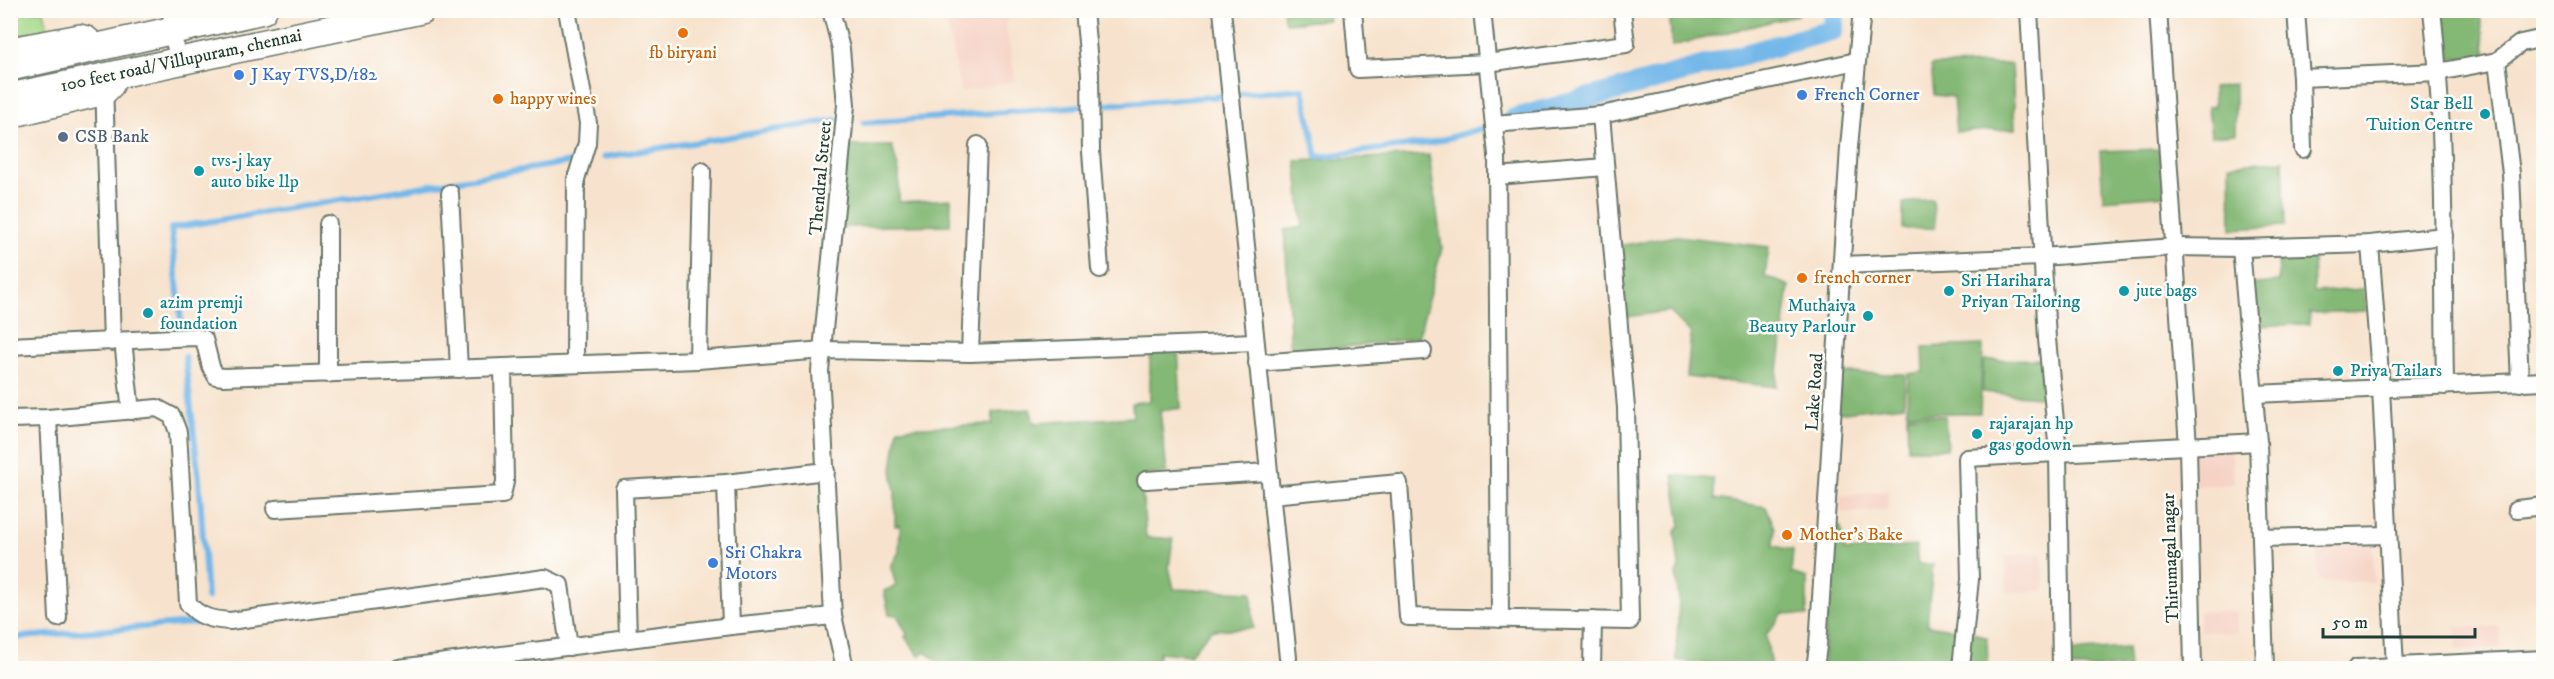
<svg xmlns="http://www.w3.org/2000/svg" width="2554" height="679" font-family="'IM FELL DW Pica',serif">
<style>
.built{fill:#f6d2c5}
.green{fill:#a4d888;stroke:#628a5e;stroke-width:1.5}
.forest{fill:#83b874;stroke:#517a54;stroke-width:1.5}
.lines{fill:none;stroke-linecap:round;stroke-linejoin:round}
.stream{stroke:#73b8e9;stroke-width:6}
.canal{stroke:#73b8e9;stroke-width:21}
.minor-casing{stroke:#6b776a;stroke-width:20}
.tertiary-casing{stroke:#6b776a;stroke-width:24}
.trunk-casing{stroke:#6b776a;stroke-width:30}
.minor{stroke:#fff;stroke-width:16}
.tertiary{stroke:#fff;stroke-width:21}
.trunk{stroke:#fff;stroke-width:27}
.food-dot{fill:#e8710a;stroke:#fdfcf7;stroke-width:2}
.shop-dot{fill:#3f7fe0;stroke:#fdfcf7;stroke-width:2}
.culture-dot{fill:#0f9aa8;stroke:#fdfcf7;stroke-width:2}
.service-dot{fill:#5c6f8a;stroke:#fdfcf7;stroke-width:2}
.labels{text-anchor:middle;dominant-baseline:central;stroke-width:5;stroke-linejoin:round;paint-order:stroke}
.food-label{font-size:18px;fill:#c56008;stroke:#fdfcf7;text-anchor:start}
.street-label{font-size:18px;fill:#1f3d34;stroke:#fdfcf7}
.shop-label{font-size:18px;fill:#366cbe;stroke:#fdfcf7;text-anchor:start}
.culture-label{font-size:18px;fill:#0d838f;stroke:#fdfcf7;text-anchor:start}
.service-label{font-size:18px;fill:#4e5e75;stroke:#fdfcf7;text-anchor:start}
</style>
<rect width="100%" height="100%" fill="#fdfcf7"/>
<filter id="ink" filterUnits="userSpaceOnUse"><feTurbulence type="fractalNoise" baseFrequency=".0167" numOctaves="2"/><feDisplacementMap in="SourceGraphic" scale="12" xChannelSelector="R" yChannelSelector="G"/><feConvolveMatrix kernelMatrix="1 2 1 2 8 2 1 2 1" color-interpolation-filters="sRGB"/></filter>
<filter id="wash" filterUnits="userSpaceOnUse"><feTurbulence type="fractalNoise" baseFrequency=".008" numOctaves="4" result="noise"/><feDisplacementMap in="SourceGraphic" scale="24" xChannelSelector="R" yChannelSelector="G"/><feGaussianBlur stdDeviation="1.35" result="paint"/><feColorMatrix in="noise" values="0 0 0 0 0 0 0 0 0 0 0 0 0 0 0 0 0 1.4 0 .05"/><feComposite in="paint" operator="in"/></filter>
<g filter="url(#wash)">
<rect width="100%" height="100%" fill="#f7e3cd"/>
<g class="built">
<polygon points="944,11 1006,11 1008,22 1005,23 1016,81 961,92"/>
<polygon points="2231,448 2234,484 2192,486 2193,451"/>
<polygon points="1888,491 1889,510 1841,513 1839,496"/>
<polygon points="2316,544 2373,544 2374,582 2318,581"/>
<polygon points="2042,553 2045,590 2007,593 2005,556"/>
<polygon points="2199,611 2236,612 2237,633 2199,631"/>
<polygon points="2455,626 2499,627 2501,649 2457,650"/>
</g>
<polygon class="green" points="10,11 44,11 48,30 11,38"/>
<g class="forest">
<polygon points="1283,11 1327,11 1328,20 1285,23"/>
<polygon points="1669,11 1669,10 1799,11 1798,15 1672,46"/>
<polygon points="2433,11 2479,11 2487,56 2439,60"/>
<polygon points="2012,64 2015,129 1956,132 1953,97 1934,95 1931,65"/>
<polygon points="2235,84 2235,134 2211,136 2208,107 2214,106 2213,88"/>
<polygon points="849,146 892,146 899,172 899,202 951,199 950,225 842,227"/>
<polygon points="2160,149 2166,195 2103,200 2100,151"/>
<polygon points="1429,155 1442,248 1418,338 1291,354 1285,230 1303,227 1296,161"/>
<polygon points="2283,160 2285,226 2231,229 2230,165"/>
<polygon points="1933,199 1935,228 1903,229 1903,203"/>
<polygon points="1677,236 1769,247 1765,276 1789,286 1776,387 1687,377 1691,333 1669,311 1627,317 1617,246"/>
<polygon points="2313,249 2314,292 2364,289 2366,311 2310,313 2309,324 2252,326 2247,285 2279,282 2278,250"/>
<polygon points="1983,345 1980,413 1907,413 1908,374 1924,372 1923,347"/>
<polygon points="1178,348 1181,408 1160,411 1167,472 1141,477 1146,537 1173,539 1169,567 1174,589 1252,592 1253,628 1211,630 1189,655 1159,652 1158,668 945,668 925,651 919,656 905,637 907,634 897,615 889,614 884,591 896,586 891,566 899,552 900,525 895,526 895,492 892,469 898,428 992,424 993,412 1030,409 1034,423 1133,417 1132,403 1150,401 1150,350"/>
<polygon points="2046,359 2050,398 1983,392 1983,360"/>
<polygon points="1841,373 1905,374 1904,405 1837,413"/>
<polygon points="1907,415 1945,416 1947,449 1908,449"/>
<polygon points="1673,475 1713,479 1715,499 1766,507 1775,528 1774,546 1793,550 1791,573 1807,578 1807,616 1783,613 1766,635 1771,668 1741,668 1676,660 1679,600 1676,574 1679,567 1675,532 1681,525"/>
<polygon points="1841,527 1845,551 1916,546 1918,564 1933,564 1927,625 1959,630 1953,668 1823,668 1830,528"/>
<polygon points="1968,630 1987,638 1988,668 1965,668"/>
<polygon points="2127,648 2129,668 2067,668 2066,652"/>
</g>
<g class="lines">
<g class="stream">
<polyline points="1240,94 1303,89 1317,157 1431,143 1483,128"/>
<polyline points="1100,105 1222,96"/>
<polyline points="864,123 1083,106"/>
<polyline points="604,157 836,120"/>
<polyline points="182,330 171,228 570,162"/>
<polyline points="185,357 199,479 207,598"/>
<polyline points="10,638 204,622"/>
</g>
<polyline class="canal" points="1513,119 1833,30 1835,10"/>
</g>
</g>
<g filter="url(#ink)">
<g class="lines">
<defs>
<g id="minor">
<polyline points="172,10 171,29 179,61"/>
<polyline points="567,10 588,123 587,143 576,179 575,364"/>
<polyline points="831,10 841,49 846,105 820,371 833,616 845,668"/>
<polyline points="1084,10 1090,74 1091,152 1100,269"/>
<polyline points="1222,10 1288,658"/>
<polyline points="1353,10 1358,69 1487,63 1626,44 1622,10"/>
<polyline points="1482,10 1497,155 1500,619"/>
<polyline points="2029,10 2047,339 2058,452 2061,668"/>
<polyline points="2158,10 2188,446 2193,668"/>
<polyline points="2296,10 2301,78 2303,149"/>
<path d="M 2432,10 C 2446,135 2443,261 2445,386"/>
<polyline points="2497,61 2511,173 2520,383"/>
<polyline points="2301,78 2438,72 2497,61 2521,43 2544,38"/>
<polyline points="104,82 112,342"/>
<polyline points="1494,124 1601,115"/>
<polyline points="1497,176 1605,167"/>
<polyline points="450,193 459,369"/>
<polyline points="2370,244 2381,388 2395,668"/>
<polyline points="2241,248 2258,442 2265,668"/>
<polyline points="1842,265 2042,257 2174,247 2241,248 2370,244 2444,236"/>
<polyline points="123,341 131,411"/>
<polyline points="10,346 194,337 204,339 211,367 216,376 224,377 698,360 824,350 970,353 1255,342"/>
<polyline points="970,353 978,145"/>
<polyline points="698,360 702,171"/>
<polyline points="1257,363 1423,351"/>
<polyline points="328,374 328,224"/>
<polyline points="2254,394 2544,381"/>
<polyline points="48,418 58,618"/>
<path d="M 10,419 L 48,418 L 157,408 L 172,416 L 178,432 L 188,603 C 198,617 213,620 230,621 L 545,578 L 560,585 L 569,647"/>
<polyline points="1146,480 1268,472"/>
<polyline points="726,483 731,626"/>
<polyline points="1271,495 1399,483 1408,617 1630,621 1626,408 1601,115 1857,61"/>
<polyline points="275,509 502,495 505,482 503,367"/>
<polyline points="2517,509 2544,506"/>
<polyline points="2261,538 2388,535"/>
<polyline points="628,639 624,489 726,483 826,471"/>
<polyline points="399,668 731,626 833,616"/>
<polyline points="1592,668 1593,620"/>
<polyline points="1815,668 1818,646 1849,147 1862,10"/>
<polyline points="1961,668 1970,579 1967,458 2258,442"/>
<polyline points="2356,668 2544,659"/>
</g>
<g id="tertiary">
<polyline points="10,48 80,35 87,37 99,47"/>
<polyline points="10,117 105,94 113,86 118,74"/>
</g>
<g id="trunk">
<polyline points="10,67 263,10"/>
<polyline points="10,97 421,10"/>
</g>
</defs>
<use href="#minor" class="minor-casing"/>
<use href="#tertiary" class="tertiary-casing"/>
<use href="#trunk" class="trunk-casing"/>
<use href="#minor" class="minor"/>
<use href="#tertiary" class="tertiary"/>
<use href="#trunk" class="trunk"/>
</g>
</g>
<g class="food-dot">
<circle cx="683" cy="33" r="6"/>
<circle cx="498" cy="99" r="6"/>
<circle cx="1802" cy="278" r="6"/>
<circle cx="1787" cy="535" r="6"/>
</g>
<g class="shop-dot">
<circle cx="239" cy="75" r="6"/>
<circle cx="1802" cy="95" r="6"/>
<circle cx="713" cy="563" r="6"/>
</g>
<g class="culture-dot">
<circle cx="2485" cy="114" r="6"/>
<circle cx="199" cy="171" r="6"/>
<circle cx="1949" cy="291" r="6"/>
<circle cx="2124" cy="291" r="6"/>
<circle cx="148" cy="313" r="6"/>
<circle cx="1868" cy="316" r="6"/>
<circle cx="2338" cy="371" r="6"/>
<circle cx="1977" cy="434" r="6"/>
</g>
<circle class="service-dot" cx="63" cy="137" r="6"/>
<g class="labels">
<g class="food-label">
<text x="683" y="53" text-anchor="middle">fb biryani</text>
<text x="510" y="99">happy wines</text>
<text x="1814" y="278">french corner</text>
<text x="1799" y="535">Mother's Bake</text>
</g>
<g class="street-label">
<text transform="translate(181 61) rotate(-12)">100 feet road/ Villupuram, chennai</text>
<text transform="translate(821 178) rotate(-85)">Thendral Street</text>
<text transform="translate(1815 392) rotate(-86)">Lake Road</text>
<text transform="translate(2171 558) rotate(-92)">Thirumagal nagar</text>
</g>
<g class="shop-label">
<text x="251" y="75">J Kay TVS,D/182</text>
<text x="1814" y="95">French Corner</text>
<text x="725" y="553">Sri Chakra<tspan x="725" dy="21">Motors</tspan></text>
</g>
<g class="culture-label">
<text x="2473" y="104" text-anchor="end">Star Bell<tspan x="2473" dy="21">Tuition Centre</tspan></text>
<text x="211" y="161">tvs-j kay<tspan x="211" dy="21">auto bike llp</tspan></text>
<text x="1961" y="281">Sri Harihara<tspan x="1961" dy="21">Priyan Tailoring</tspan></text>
<text x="2136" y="291">jute bags</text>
<text x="160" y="303">azim premji<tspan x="160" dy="21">foundation</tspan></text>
<text x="1856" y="306" text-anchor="end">Muthaiya<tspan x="1856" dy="21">Beauty Parlour</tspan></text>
<text x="2350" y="371">Priya Tailars</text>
<text x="1989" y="424">rajarajan hp<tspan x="1989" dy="21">gas godown</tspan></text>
</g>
<g class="service-label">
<text x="75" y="137">CSB Bank</text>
</g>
</g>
<rect width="2554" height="679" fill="none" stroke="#fdfcf7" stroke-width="36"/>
<path d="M2323 628v9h152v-9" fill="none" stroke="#1f3d34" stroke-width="3"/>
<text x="2332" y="628" font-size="18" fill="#1f3d34" stroke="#fdfcf7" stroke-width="4.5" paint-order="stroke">50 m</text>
</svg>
